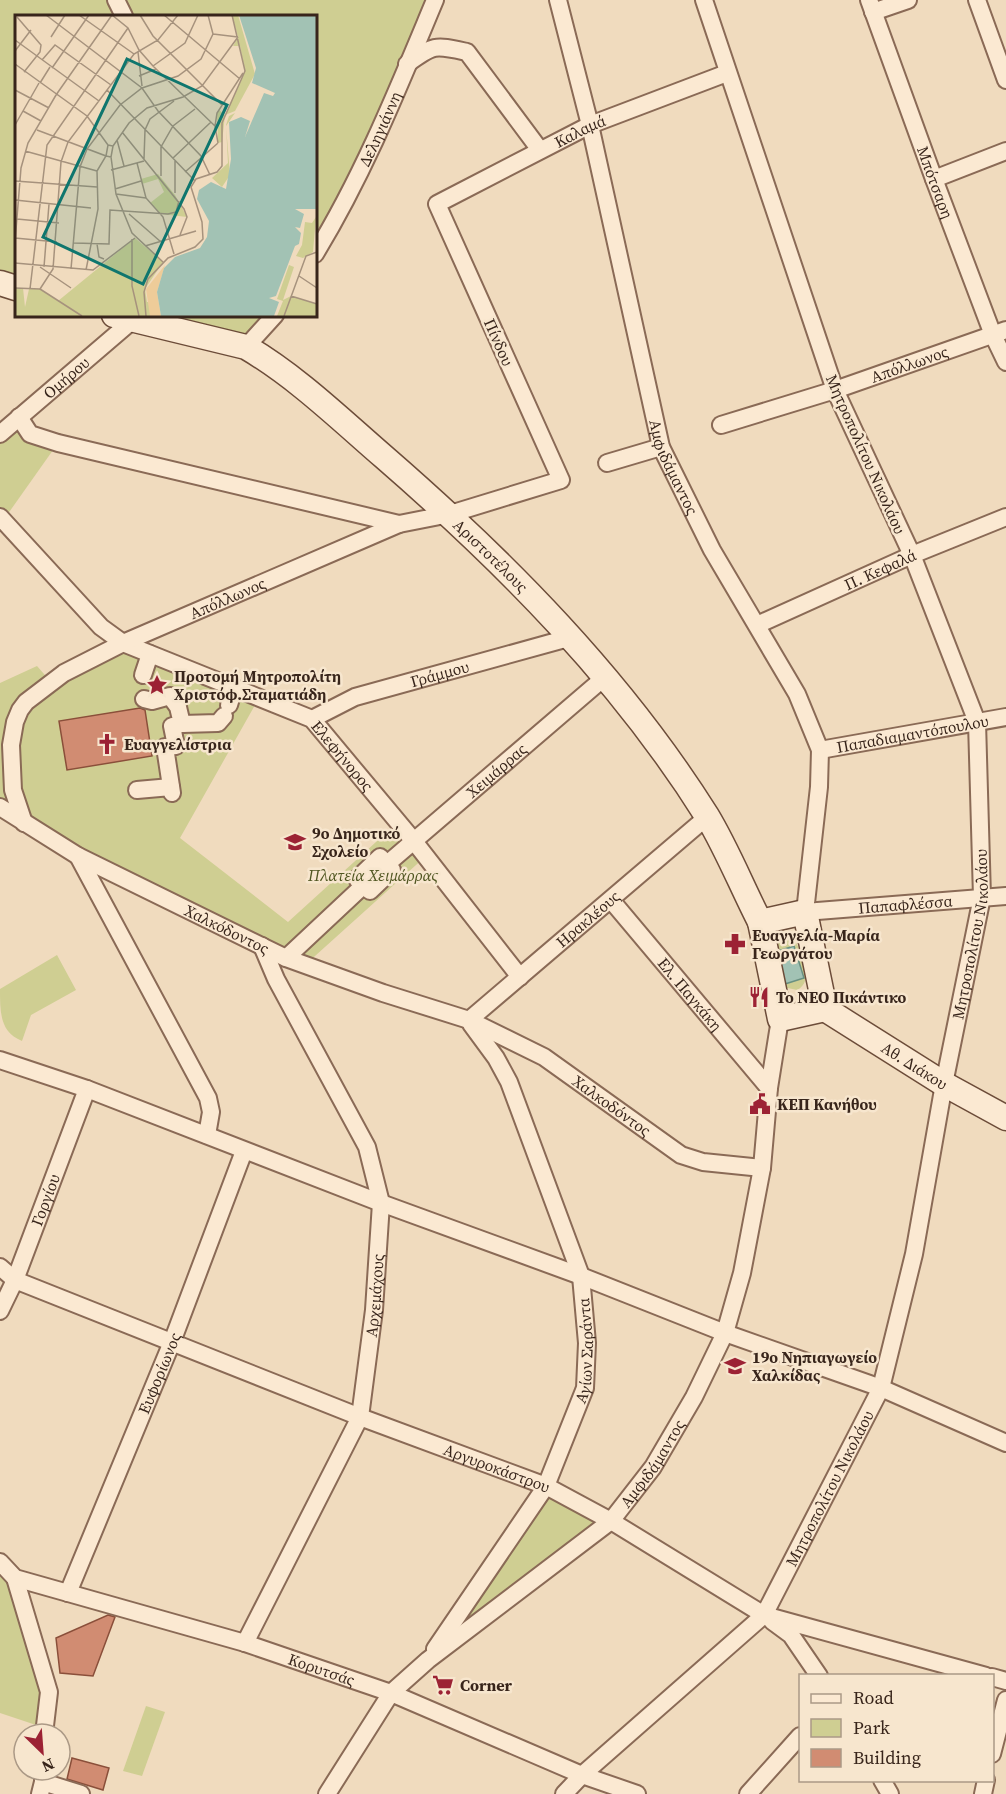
<svg xmlns="http://www.w3.org/2000/svg" width="1006" height="1794" font-family="'Source Serif 4',serif">
<style>
.green{fill:#cfce92}
.water{fill:#a2c2b4;stroke:#699081;stroke-width:1.5}
.building{fill:#d18c72;stroke:#8a4f3a;stroke-width:1.5}
.lines{fill:none;stroke-linecap:round;stroke-linejoin:round}
.street-casing{stroke:#8a6a56;stroke-width:20}
.secondary-casing{stroke:#6c4c39;stroke-width:27}
.street{stroke:#fbe9d2;stroke-width:16}
.secondary{stroke:#fbe9d2;stroke-width:24}
.labels{text-anchor:middle;dominant-baseline:central;stroke-width:5;stroke-linejoin:round;paint-order:stroke}
.street-label{font-size:16px;fill:#38251b;stroke:#f7e6ce}
.poi-label{font-size:16px;font-weight:bold;fill:#38251b;stroke:#f7e6ce;text-anchor:start}
.park-label{font-size:16px;font-style:italic;fill:#505621;stroke:#f7e6ce}
.inset-road{fill:none;stroke:#a6927d;stroke-width:1.5}
.view{fill:#0f766e;fill-opacity:0.15;stroke:#0f766e;stroke-width:3}
.inset-edge{fill:none;stroke:#38251b;stroke-width:3}
</style>
<rect width="100%" height="100%" fill="#f0dbbe"/>
<g class="green">
<polygon points="0,0 435,0 315,254 315,16 16,16 16,288 0,283"/>
<polygon points="114,315 275,315 246,347"/>
<polygon points="19,417 58,443 0,525 0,434"/>
<polygon points="123,643 259,698 180,838 288,922 398,822 426,856 305,965 0,807 0,683 37,666 51,682"/>
<path d="M 783,938 L 788,938 L 796,943 C 804,956 814,981 797,990 L 783,987 L 775,942 Z"/>
<path d="M 57,955 L 76,990 L 31,1015 L 22,1041 C 0,1032 0,1013 0,989 Z"/>
<polygon points="546,1486 611,1521 428,1660"/>
<polygon points="0,1562 49,1692 45,1728 0,1713"/>
<polygon points="146,1706 165,1712 142,1776 123,1771"/>
</g>
<polygon class="water" points="794,946 804,978 785,984 775,952"/>
<g class="building">
<polygon points="140,708 145,710 152,756 67,770 59,721"/>
<polygon points="108,1615 115,1617 93,1676 60,1673 56,1638"/>
<polygon points="72,1758 109,1768 103,1790 67,1779"/>
</g>
<g class="lines">
<defs>
<g id="street">
<polyline points="116,0 124,16"/>
<path id="s1" d="M 558,0 L 590,125 L 661,447 L 712,550 L 797,694 L 820,750 L 819,787 L 805,912 L 1006,896"/>
<path id="s2" d="M 869,0 L 934,179 L 993,335 L 1006,362"/>
<polyline points="977,0 1006,80"/>
<polyline points="873,12 908,0"/>
<path d="M 407,64 C 434,44 435,45 467,52 L 540,150"/>
<polyline points="934,179 1006,151"/>
<path id="s3" d="M 315,254 C 364,174 399,86 435,0"/>
<polyline points="246,347 275,315"/>
<polyline points="19,417 30,434 58,443 399,524"/>
<path id="s4" d="M 721,425 L 835,390 L 1006,330"/>
<path id="s5" d="M 0,434 L 133,320"/>
<polyline points="607,463 661,447"/>
<path id="s6" d="M 0,517 L 101,627 L 123,643 L 312,719 L 413,840 L 520,977"/>
<path id="s7" d="M 757,625 L 912,555 L 1006,517"/>
<polyline points="143,675 150,654"/>
<polyline points="144,699 152,701 170,696 178,707 182,724 172,726 176,746 165,747 172,793"/>
<polyline points="229,705 234,688"/>
<path id="s8" d="M 312,719 L 355,697 L 572,637"/>
<polyline points="182,724 218,723 224,716"/>
<path id="s9" d="M 820,750 L 1006,717"/>
<polyline points="137,790 171,787"/>
<path id="s10" d="M 0,807 L 78,856 L 286,958 L 383,993 L 469,1020 L 544,1057 L 681,1155 L 703,1162 L 762,1168"/>
<path id="s11" d="M 24,823 L 13,790 L 11,745 L 15,722 L 20,710 L 26,702 L 64,673 L 123,643 L 399,524 L 450,514 L 561,480 L 437,204 L 590,125 L 727,73"/>
<polyline points="78,856 208,1098 211,1112 207,1135"/>
<polygon points="380,857 392,870 370,891 357,879"/>
<path id="s12" d="M 387,864 L 605,677"/>
<path id="s13" d="M 611,900 L 769,1088"/>
<polyline points="286,958 364,885"/>
<path id="s14" d="M 469,1020 L 707,817"/>
<polyline points="0,1060 87,1089 381,1203 581,1276 725,1333 881,1388 1006,1443"/>
<path id="s15" d="M 0,1267 L 15,1280 L 360,1417 L 546,1486 L 611,1521 L 764,1615 L 986,1676"/>
<path id="s16" d="M 0,1311 L 15,1280 L 87,1089"/>
<path id="s17" d="M 0,1562 L 15,1578 L 245,1643 L 391,1693 L 582,1775 L 637,1794"/>
<polyline points="15,1578 49,1692 44,1734"/>
<path id="s18" d="M 68,1593 L 172,1342 L 244,1151"/>
<polyline points="772,1621 791,1635 819,1676"/>
<path id="s19" d="M 245,1643 L 360,1417 L 374,1310 L 381,1203 L 367,1147 L 276,979 L 262,946"/>
<path id="s20" d="M 435,1649 L 546,1486 L 585,1388 L 587,1343 L 581,1276 L 509,1082 L 496,1058 L 471,1024"/>
<polyline points="992,1677 1006,1681"/>
<polyline points="992,1754 1006,1700"/>
<polyline points="882,1780 890,1794"/>
<polyline points="43,1782 81,1794"/>
<polyline points="40,1794 43,1782 43,1770"/>
<path id="s21" d="M 327,1794 L 391,1693 L 428,1660 L 611,1521 L 653,1467 L 694,1397 L 725,1333 L 742,1273 L 762,1168 L 769,1088 L 780,1019"/>
<path id="s22" d="M 564,1794 L 582,1775 L 764,1615 L 881,1388 L 914,1254 L 944,1084 L 982,897 L 977,722 L 912,555 L 835,390 L 704,0"/>
<polyline points="748,1794 800,1736"/>
<polyline points="983,1794 986,1780"/>
</g>
<g id="secondary">
<polyline points="0,283 16,288"/>
<path id="s23" d="M 114,315 L 246,347 C 297,377 340,419 384,457 C 506,563 621,679 707,816 C 727,849 742,887 760,922"/>
<polygon points="805,912 825,1009 780,1019 760,922"/>
<path id="s24" d="M 825,1009 L 944,1084 L 1006,1118"/>
</g>
</defs>
<use href="#street" class="street-casing"/>
<use href="#secondary" class="secondary-casing"/>
<use href="#street" class="street"/>
<use href="#secondary" class="secondary"/>
</g>
<defs>
<symbol id="sight-bare" viewBox="-9 -9 18 18"><path d="M0-6L1.8-2.2L6-1.7L2.9 1.2L3.7 5.4L0 3.3L-3.7 5.4L-2.9 1.2L-6-1.7L-1.8-2.2Z" fill="#9c2234" stroke="#f7e6ce" stroke-width="2.5" paint-order="stroke"/></symbol>
<symbol id="church-bare" viewBox="-9 -9 18 18"><path d="M-1.2-6h2.4v3.5h3.3v2.4h-3.3V6h-2.4V-.1h-3.3v-2.4h3.3Z" fill="#9c2234" stroke="#f7e6ce" stroke-width="2.5" paint-order="stroke"/></symbol>
<symbol id="school-bare" viewBox="-9 -9 18 18"><path d="M0-5L7-2L0 1L-7-2ZM-4 1L0 2.5L4 1V4Q0 6-4 4Z" fill="#9c2234" stroke="#f7e6ce" stroke-width="2.5" paint-order="stroke"/></symbol>
<symbol id="pharmacy-bare" viewBox="-9 -9 18 18"><path d="M-2-6h4v4h4v4h-4v4h-4v-4h-4v-4h4Z" fill="#9c2234" stroke="#f7e6ce" stroke-width="2.5" paint-order="stroke"/></symbol>
<symbol id="restaurant-bare" viewBox="-9 -9 18 18"><path d="M-5-6h1v4h1v-4h1v4h1v-4h1v5L-1.5 .5V6h-2V.5L-5-1ZM5-6V6H3V1.5H1.5Q1.5-4 5-6Z" fill="#9c2234" stroke="#f7e6ce" stroke-width="2.5" paint-order="stroke"/></symbol>
<symbol id="civic-bare" viewBox="-9 -9 18 18"><path d="M-.6-6.5H3V-4.5H.6V-3L4-1V1h2V6H-6V1h2V-1L-.6-3ZM-1.2 2.5V6h2.4V2.5Z" fill="#9c2234" stroke="#f7e6ce" stroke-width="2.5" paint-order="stroke"/></symbol>
<symbol id="supermarket-bare" viewBox="-9 -9 18 18"><path d="M-6-5.5h2.5l.6 2H6L4.5 2H-2.5L-4.4-4H-6ZM-1.5 3.2a1.3 1.3 0 1 0 .1 0ZM3 3.2a1.3 1.3 0 1 0 .1 0Z" fill="#9c2234" stroke="#f7e6ce" stroke-width="2.5" paint-order="stroke"/></symbol>
</defs>
<g fill-rule="evenodd">
<use href="#sight-bare" x="142" y="670" width="30" height="30"/>
<use href="#church-bare" x="92" y="729" width="30" height="30"/>
<use href="#school-bare" x="280" y="827" width="30" height="30"/>
<use href="#pharmacy-bare" x="720" y="929" width="30" height="30"/>
<use href="#restaurant-bare" x="744" y="982" width="30" height="30"/>
<use href="#civic-bare" x="745" y="1089" width="30" height="30"/>
<use href="#school-bare" x="720" y="1351" width="30" height="30"/>
<use href="#supermarket-bare" x="428" y="1670" width="30" height="30"/>
</g>
<g class="labels">
<g class="street-label">
<text stroke="none"><textPath href="#s3" startOffset="141">Δεληγιάννη</textPath></text>
<text stroke="none"><textPath href="#s11" startOffset="1172">Καλαμά</textPath></text>
<text stroke="none"><textPath href="#s2" startOffset="194">Μπότσαρη</textPath></text>
<text transform="translate(499 342) rotate(66)">Πίνδου</text>
<text stroke="none"><textPath href="#s4" startOffset="198">Απόλλωνος</textPath></text>
<text stroke="none"><textPath href="#s5" startOffset="87">Ομήρου</textPath></text>
<text transform="translate(866 454) rotate(66)">Μητροπολίτου Νικολάου</text>
<text stroke="none"><textPath href="#s1" startOffset="482">Αμφιδάμαντος</textPath></text>
<text stroke="none"><textPath href="#s23" startOffset="458">Αριστοτέλους</textPath></text>
<text stroke="none"><textPath href="#s7" startOffset="135">Π. Κεφαλά</textPath></text>
<text stroke="none"><textPath href="#s11" startOffset="354">Απόλλωνος</textPath></text>
<text stroke="none"><textPath href="#s8" startOffset="136">Γράμμου</textPath></text>
<text stroke="none"><textPath href="#s9" startOffset="94">Παπαδιαμαντόπουλου</textPath></text>
<text stroke="none"><textPath href="#s6" startOffset="428">Ελεφήνορος</textPath></text>
<text stroke="none"><textPath href="#s12" startOffset="144">Χειμάρρας</textPath></text>
<text stroke="none"><textPath href="#s1" startOffset="1065">Παπαφλέσσα</textPath></text>
<text stroke="none"><textPath href="#s14" startOffset="156">Ηρακλέους</textPath></text>
<text stroke="none"><textPath href="#s10" startOffset="258">Χαλκόδοντος</textPath></text>
<text stroke="none"><textPath href="#s22" startOffset="987">Μητροπολίτου Νικολάου</textPath></text>
<text stroke="none"><textPath href="#s13" startOffset="123">Ελ. Παγκάκη</textPath></text>
<text stroke="none"><textPath href="#s24" startOffset="106">Αθ. Διάκου</textPath></text>
<text stroke="none"><textPath href="#s10" startOffset="684">Χαλκοδόντος</textPath></text>
<text stroke="none"><textPath href="#s16" startOffset="120">Γοργίου</textPath></text>
<text stroke="none"><textPath href="#s19" startOffset="376">Αρχεμάχους</textPath></text>
<text stroke="none"><textPath href="#s20" startOffset="340">Αγίων Σαράντα</textPath></text>
<text stroke="none"><textPath href="#s18" startOffset="238">Ευφορίωνος</textPath></text>
<text stroke="none"><textPath href="#s21" startOffset="470">Αμφιδάμαντος</textPath></text>
<text stroke="none"><textPath href="#s15" startOffset="537">Αργυροκάστρου</textPath></text>
<text stroke="none"><textPath href="#s22" startOffset="411">Μητροπολίτου Νικολάου</textPath></text>
<text stroke="none"><textPath href="#s17" startOffset="342">Κορυτσάς</textPath></text>
</g>
<g class="poi-label">
<text x="174" y="676">Προτομή Μητροπολίτη<tspan x="174" dy="18">Χριστόφ.Σταματιάδη</tspan></text>
<text x="124" y="744">Ευαγγελίστρια</text>
<text x="312" y="833">9ο Δημοτικό<tspan x="312" dy="18">Σχολείο</tspan></text>
<text x="752" y="935">Ευαγγελία-Μαρία<tspan x="752" dy="18">Γεωργάτου</tspan></text>
<text x="776" y="997">Το ΝΕΟ Πικάντικο</text>
<text x="777" y="1104">ΚΕΠ Κανήθου</text>
<text x="752" y="1357">19ο Νηπιαγωγείο<tspan x="752" dy="18">Χαλκίδας</tspan></text>
<text x="460" y="1685">Corner</text>
</g>
<g class="park-label">
<text x="373" y="875">Πλατεία Χειμάρρας</text>
</g>
</g>
<g transform="translate(15 15)">
<rect width="302" height="302" fill="#f0dbbe"/>
<path d="M 217,0 L 223,0 L 240,59 L 220,96 L 210,100 L 207,127 L 203,128 L 202,98 L 204,95 L 210,100 L 230,56 L 225,31 L 218,31 L 223,22 ZM 220,98 L 211,111 L 215,160 L 207,172 L 197,163 L 213,148 L 211,110 L 214,101 ZM 143,159 L 160,180 L 172,202 L 146,199 L 135,188 L 149,177 L 143,164 L 127,169 L 126,164 ZM 301,202 L 298,237 L 288,243 L 281,241 L 287,230 L 290,207 L 297,208 ZM 120,223 L 148,247 L 130,274 L 132,287 L 138,287 L 141,301 L 0,301 L 0,273 L 8,273 L 10,292 L 14,274 L 25,274 L 43,286 ZM 274,250 L 279,252 L 268,285 L 276,281 L 301,289 L 301,301 L 262,301 L 268,286 L 262,284 Z" fill="#cfce92"/>
<path d="M 150,250 L 142,277 L 146,301 L 135,301 L 131,274 Z" fill="#ec9"/>
<path d="M 224,0 L 301,0 L 301,194 L 280,194 L 289,199 L 285,213 L 280,212 L 286,218 L 284,229 L 280,231 L 261,281 L 254,283 L 264,287 L 259,301 L 146,301 L 142,277 L 149,253 L 160,242 L 185,233 L 192,222 L 194,206 L 182,184 L 184,175 L 196,167 L 211,174 L 216,144 L 214,107 L 226,102 L 235,106 L 230,122 L 249,78 L 258,81 L 260,78 L 237,68 L 241,53 Z" fill="#a2c2b4"/>
<path class="inset-road" d="M 31,0 L 127,73 L 143,96 L 186,141 L 195,160M 64,0 L 119,39M 97,0 L 113,13 L 124,35 L 138,51 L 200,111 L 203,128M 125,0 L 138,21 L 207,90M 149,0 L 225,64M 2,2 L 26,30 L 25,37 L 9,57M 198,19 L 223,22M 36,22 L 50,0M 0,25 L 84,86M 0,36 L 16,15M 123,37 L 127,71M 27,45 L 40,30 L 96,70M 0,49 L 72,101 L 93,130 L 98,131 L 96,142 L 91,141 L 93,130M 138,51 L 170,28 L 183,0M 37,53 L 74,0M 124,61 L 141,54M 25,68 L 35,52M 0,75 L 34,93M 92,75 L 180,166M 8,96 L 26,106M 0,110 L 24,68M 200,111 L 202,98 L 228,58M 22,115 L 91,141 L 82,156 L 83,194 L 71,255M 107,117 L 169,194 L 172,202 L 165,220M 102,125 L 109,151M 98,131 L 114,108 L 132,93 L 168,82 L 187,71 L 223,22M 10,136 L 82,156M 96,142 L 101,179 L 117,218 L 148,247M 158,143 L 196,107M 129,144 L 130,115 L 135,104 L 159,86M 122,148 L 131,183 L 148,202 L 159,239M 96,155 L 129,146M 170,157 L 203,128M 146,161 L 146,132 L 158,111 L 180,94M 0,166 L 82,172M 100,174 L 126,166M 160,178 L 160,146M 101,179 L 131,183M 0,185 L 76,193M 114,199 L 146,227M 2,204 L 44,208M 0,223 L 42,227M 117,224 L 117,271 L 124,301M 0,227 L 6,153 L 13,128 L 41,80 L 97,0M 59,228 L 94,229 L 95,195 L 153,199 L 161,197 L 164,186M 82,229 L 84,242 L 89,244M 130,231 L 181,216M 0,248 L 78,255 L 120,223M 25,252 L 56,273M 29,252 L 34,189M 56,254 L 65,152 L 72,134 L 105,90 L 127,73 L 163,61 L 186,44 L 198,19 L 193,0M 284,261 L 302,273M 0,273 L 25,274M 15,274 L 32,130 L 113,13M 25,274 L 38,254 L 46,147 L 53,127 L 119,39 L 143,25 L 163,0M 25,274 L 67,301M 276,281 L 302,289M 131,301 L 129,277 L 133,264 L 153,243 L 180,232 L 188,224 L 187,207 L 176,172 L 181,164 L 202,157 L 207,151 L 207,108 L 230,56 L 217,0M 269,301 L 291,241 L 302,237"/>
<path class="view" d="M 112,44 L 212,90 L 128,269 L 28,222 Z"/>
<rect width="302" height="302" class="inset-edge"/>
</g>
<rect x="799" y="1674" width="195" height="108" fill="#f7e6ce" stroke="#ab9986" stroke-width="1.5"/>
<rect x="811" y="1694" width="30" height="9" fill="#fbe9d2" stroke="#ab9986" stroke-width="1.5"/>
<text x="853" y="1704" font-size="18" fill="#38251b">Road</text>
<rect x="811" y="1719" width="30" height="18" fill="#cfce92" stroke="#ab9986" stroke-width="1.5"/>
<text x="853" y="1734" font-size="18" fill="#38251b">Park</text>
<rect x="811" y="1749" width="30" height="18" fill="#d18c72" stroke="#ab9986" stroke-width="1.5"/>
<text x="853" y="1764" font-size="18" fill="#38251b">Building</text>
<g transform="translate(42 1752) rotate(155)"><circle r="28" fill="#f7e6ce" stroke="#ab9986" stroke-width="1.5"/>
<path d="M0-4.5L10 22L0 15L-10 22Z" fill="#9c2234"/>
<text y="-9" font-size="16" font-weight="bold" text-anchor="middle" fill="#38251b">N</text>
</g>
</svg>
